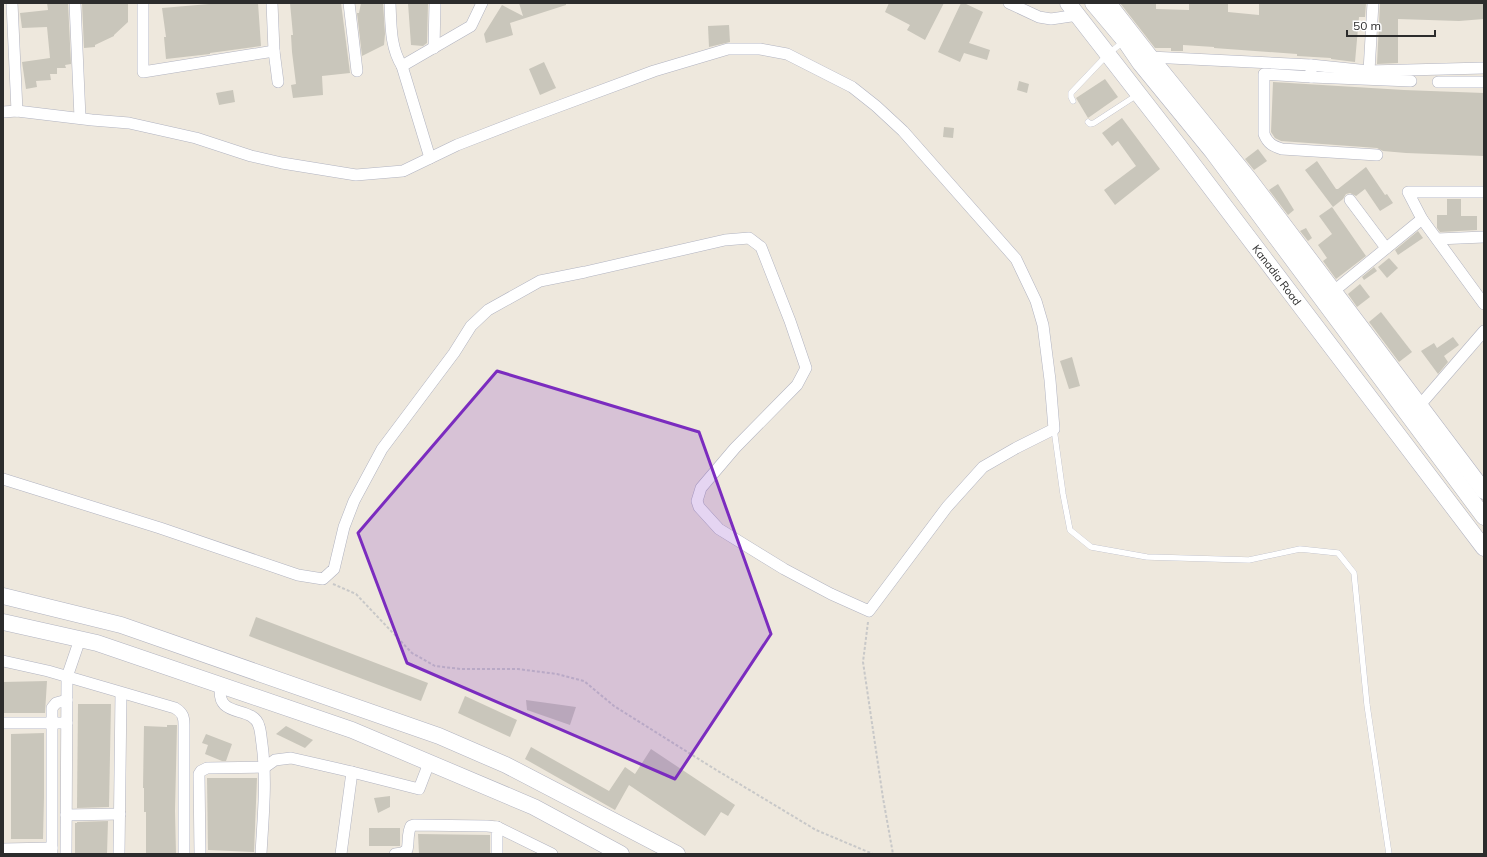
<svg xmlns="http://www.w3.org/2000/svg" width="1487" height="857" font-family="Mulish,sans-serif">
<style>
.building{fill:#c9c6bb}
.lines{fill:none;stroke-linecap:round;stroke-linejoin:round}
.lane-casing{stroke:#b1b3c0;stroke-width:6}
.street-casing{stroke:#b1b3c0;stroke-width:12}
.secondary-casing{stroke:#b1b3c0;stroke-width:17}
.path{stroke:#c8c8c8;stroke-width:2;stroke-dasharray:3 2;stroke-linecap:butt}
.lane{stroke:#fff;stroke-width:5.5}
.street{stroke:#fff;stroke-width:11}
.secondary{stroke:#fff;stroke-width:16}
.marked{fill:#7b2cbf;fill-opacity:0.2;stroke:#7b2cbf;stroke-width:3;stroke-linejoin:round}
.labels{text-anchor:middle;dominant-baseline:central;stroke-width:4;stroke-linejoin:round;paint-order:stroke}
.street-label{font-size:11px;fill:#2c2c2c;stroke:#fff}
</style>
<rect width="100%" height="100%" fill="#eee8dd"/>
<g class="building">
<polygon points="47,3 68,3 71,64 65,65 66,68 57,68 57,74 50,74 51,80 36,81 37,87 26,89 22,62 50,58 47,27 22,28 20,13 48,10"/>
<polygon points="82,3 128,3 128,22 114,35 114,36 95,45 95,47 84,48"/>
<polygon points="221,3 258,3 261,46 210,53 210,54 166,59 164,37 166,37 162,8"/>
<polygon points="290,3 341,3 350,73 322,76 323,95 293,98 291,85 296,84 292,52 291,35 293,35"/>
<polygon points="361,3 383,3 385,34 384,45 362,56 357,13 359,13"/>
<polygon points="408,3 428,3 427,43 423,46 411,45"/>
<polygon points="519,3 566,3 566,5 510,23 513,35 486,43 484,34 502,5 523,16"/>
<polygon points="889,3 944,3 925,40 907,30 910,25 885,12"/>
<polygon points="961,3 964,3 983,12 969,43 990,50 987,60 964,53 960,62 938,52"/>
<polygon points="1120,3 1156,3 1156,9 1189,10 1189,3 1228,3 1228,12 1259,15 1259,3 1366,3 1365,17 1359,17 1355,62 1331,59 1331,58 1297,56 1297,54 1214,48 1214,47 1183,45 1183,51 1171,51 1171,48 1155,48"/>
<polygon points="1380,3 1484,3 1484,19 1459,21 1398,19 1398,63 1377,64"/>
<polygon points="729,25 730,42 709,47 708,26"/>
<polygon points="544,62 556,88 540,95 529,69"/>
<polygon points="1105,79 1118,97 1088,118 1076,98"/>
<polygon points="1019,81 1029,84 1027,93 1017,90"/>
<polygon points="1273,82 1404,90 1484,93 1484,156 1406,153 1383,151 1377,148 1281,141 1275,138 1271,132"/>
<polygon points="233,90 235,102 219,105 216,93"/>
<polygon points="1122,118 1160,169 1115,205 1104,190 1136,166 1118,141 1112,146 1102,133"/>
<polygon points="944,127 954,128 953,138 943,137"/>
<polygon points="1258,149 1267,161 1254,170 1245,159"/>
<polygon points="1317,161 1336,189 1338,189 1366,167 1385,195 1387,194 1393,203 1380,211 1365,189 1356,196 1350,193 1346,194 1343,199 1333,207 1305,170"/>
<polygon points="1278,184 1294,210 1288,215 1269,190"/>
<polygon points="1447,199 1461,199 1461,216 1477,216 1477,230 1440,232 1437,228 1437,215 1447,215"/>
<polygon points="1332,207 1366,256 1336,279 1323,261 1327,258 1318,245 1332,234 1319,216"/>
<polygon points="1306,228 1312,238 1308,241 1300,231"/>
<polygon points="1418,231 1423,238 1398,255 1395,250"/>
<polygon points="1389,258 1398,268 1387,278 1378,267"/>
<polygon points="1374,267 1377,271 1364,280 1362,277"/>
<polygon points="1360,284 1370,297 1357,307 1348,294"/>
<polygon points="1381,312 1412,352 1399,362 1369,322"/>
<polygon points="1453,337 1459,345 1444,356 1448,362 1438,374 1421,351 1434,343 1437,348"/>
<polygon points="1072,357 1080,386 1069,389 1060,361"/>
<polygon points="256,617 428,683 421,701 249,636"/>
<polygon points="47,681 45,713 3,713 3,682"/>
<polygon points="465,696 517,720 510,737 458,713"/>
<polygon points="526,700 576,707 570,725 527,710"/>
<polygon points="78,704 111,704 109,807 77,808"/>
<polygon points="167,725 177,725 175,811 176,854 146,854 146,812 144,812 144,788 143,788 144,726 167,727"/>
<polygon points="286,726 313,740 305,748 276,734"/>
<polygon points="44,733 44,797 43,839 11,839 11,734"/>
<polygon points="206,734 232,744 226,761 222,761 205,754 208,745 202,743"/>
<polygon points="531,747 609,791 625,767 635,774 651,749 735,805 728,816 721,812 705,836 629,785 615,810 525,759"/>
<polygon points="207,778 257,778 254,852 208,850"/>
<polygon points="390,796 390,807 378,813 374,798"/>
<polygon points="108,821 107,854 75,854 75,823 77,823 77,822"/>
<rect x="369" y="828" width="31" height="18"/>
<polygon points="418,834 490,835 490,854 419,854"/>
</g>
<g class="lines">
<defs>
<g id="lane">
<polyline points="1073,101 1071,97 1071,93 1108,54 1123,42"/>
<polyline points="1088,122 1090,124 1094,123 1137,95"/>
<polyline points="1054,429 1063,494 1070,530 1091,547 1147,557 1249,560 1300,549 1338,553 1354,573 1367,705 1389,854"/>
</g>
<g id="street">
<polyline points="12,3 17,111"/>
<polyline points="75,3 80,118"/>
<polyline points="143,3 143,72 274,51"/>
<polyline points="272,3 274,51 278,82"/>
<polyline points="349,3 357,71"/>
<path d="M 390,3 C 391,24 390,47 402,66 L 430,158"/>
<polyline points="1009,3 1039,17 1051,19 1078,15"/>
<polyline points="434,48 435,3"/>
<polyline points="1147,59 1150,57 1311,65 1369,71 1484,68"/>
<path d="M 1311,65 L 1311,77 L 1264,74 L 1264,134 C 1268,144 1273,146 1282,149 L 1377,155"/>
<polyline points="402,66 471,26 482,3"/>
<polyline points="1369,71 1373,3"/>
<polyline points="1311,77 1411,81"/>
<polyline points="1438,82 1484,82"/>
<polyline points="3,112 17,111 92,120 129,123 196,138 251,156 282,163 356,175 403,171 457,145 519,121 654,71 728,49 760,49 787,54 852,87 876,106 903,131 1016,259 1036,301 1043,325 1050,380 1054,429 1016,448 983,467 947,507 869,611 831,594 784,569 719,529 699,507 697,501 701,488 735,448 797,385 806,368 790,321 761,247 749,238 725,240 585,272 540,281 488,310 471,326 454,353 382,449 354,501 344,527 334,569 323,579 298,575 160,528 3,479"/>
<polyline points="1484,192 1408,192 1422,219 1484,304"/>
<polyline points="1350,200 1386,248"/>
<polyline points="1437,239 1484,237"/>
<polyline points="1329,295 1422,219"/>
<polyline points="1420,405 1484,331"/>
<path d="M 3,661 L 48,671 L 175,708 C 183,713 184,717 184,725 L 184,854"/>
<path d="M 221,685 C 214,720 253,704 259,726 C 261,732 261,738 262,744 C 267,781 263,817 261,854"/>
<polyline points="3,723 67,723"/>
<polyline points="352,772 419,789 429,763"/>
<polyline points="66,815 120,814"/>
<polyline points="497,827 552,854"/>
<polyline points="52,848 52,708 56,703 67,700"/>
<polyline points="3,849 52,848 52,854"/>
<polyline points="66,854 67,677 80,639"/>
<polyline points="119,854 121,693"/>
<polyline points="200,854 199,774 201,771 207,768 265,767 275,760 291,758 352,772 341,854"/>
<path d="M 395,854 L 402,853 L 407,850 C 409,843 407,833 411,826 L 414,825 L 487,826 L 497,827 L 497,854"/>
</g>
<g id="secondary">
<path id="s1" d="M 1068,3 L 1179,146 L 1484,548"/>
<polyline points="1093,3 1125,41 1140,63 1212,151 1484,517"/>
<polyline points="1108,3 1150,57 1249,179 1484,491"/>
<polyline points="3,596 121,625 439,736 506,765 677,854"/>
<polyline points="3,622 97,643 352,730 534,807 621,854"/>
</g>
</defs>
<use href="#lane" class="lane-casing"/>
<use href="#street" class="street-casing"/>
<use href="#secondary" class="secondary-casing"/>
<g class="path">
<polyline points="333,584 356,594 412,653 435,666 461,669 518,669 557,674 584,681 614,706 713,768 816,830 873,854"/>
<polyline points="868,622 863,662 883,798 893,854"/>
</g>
<use href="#lane" class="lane"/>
<use href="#street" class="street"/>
<use href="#secondary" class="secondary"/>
</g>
<path class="marked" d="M 497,371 L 699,432 L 771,634 L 675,779 L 407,663 L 358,533 Z"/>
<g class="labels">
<g class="street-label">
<text stroke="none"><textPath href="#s1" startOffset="343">Kanadia Road</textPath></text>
</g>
</g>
<rect width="1487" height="857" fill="none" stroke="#2c2c2c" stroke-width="8"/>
<path d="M1347 30v6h88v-6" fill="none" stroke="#2c2c2c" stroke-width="2"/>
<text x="1353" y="30" font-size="12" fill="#2c2c2c" stroke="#ffffff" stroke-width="3" paint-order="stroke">50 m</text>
</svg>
